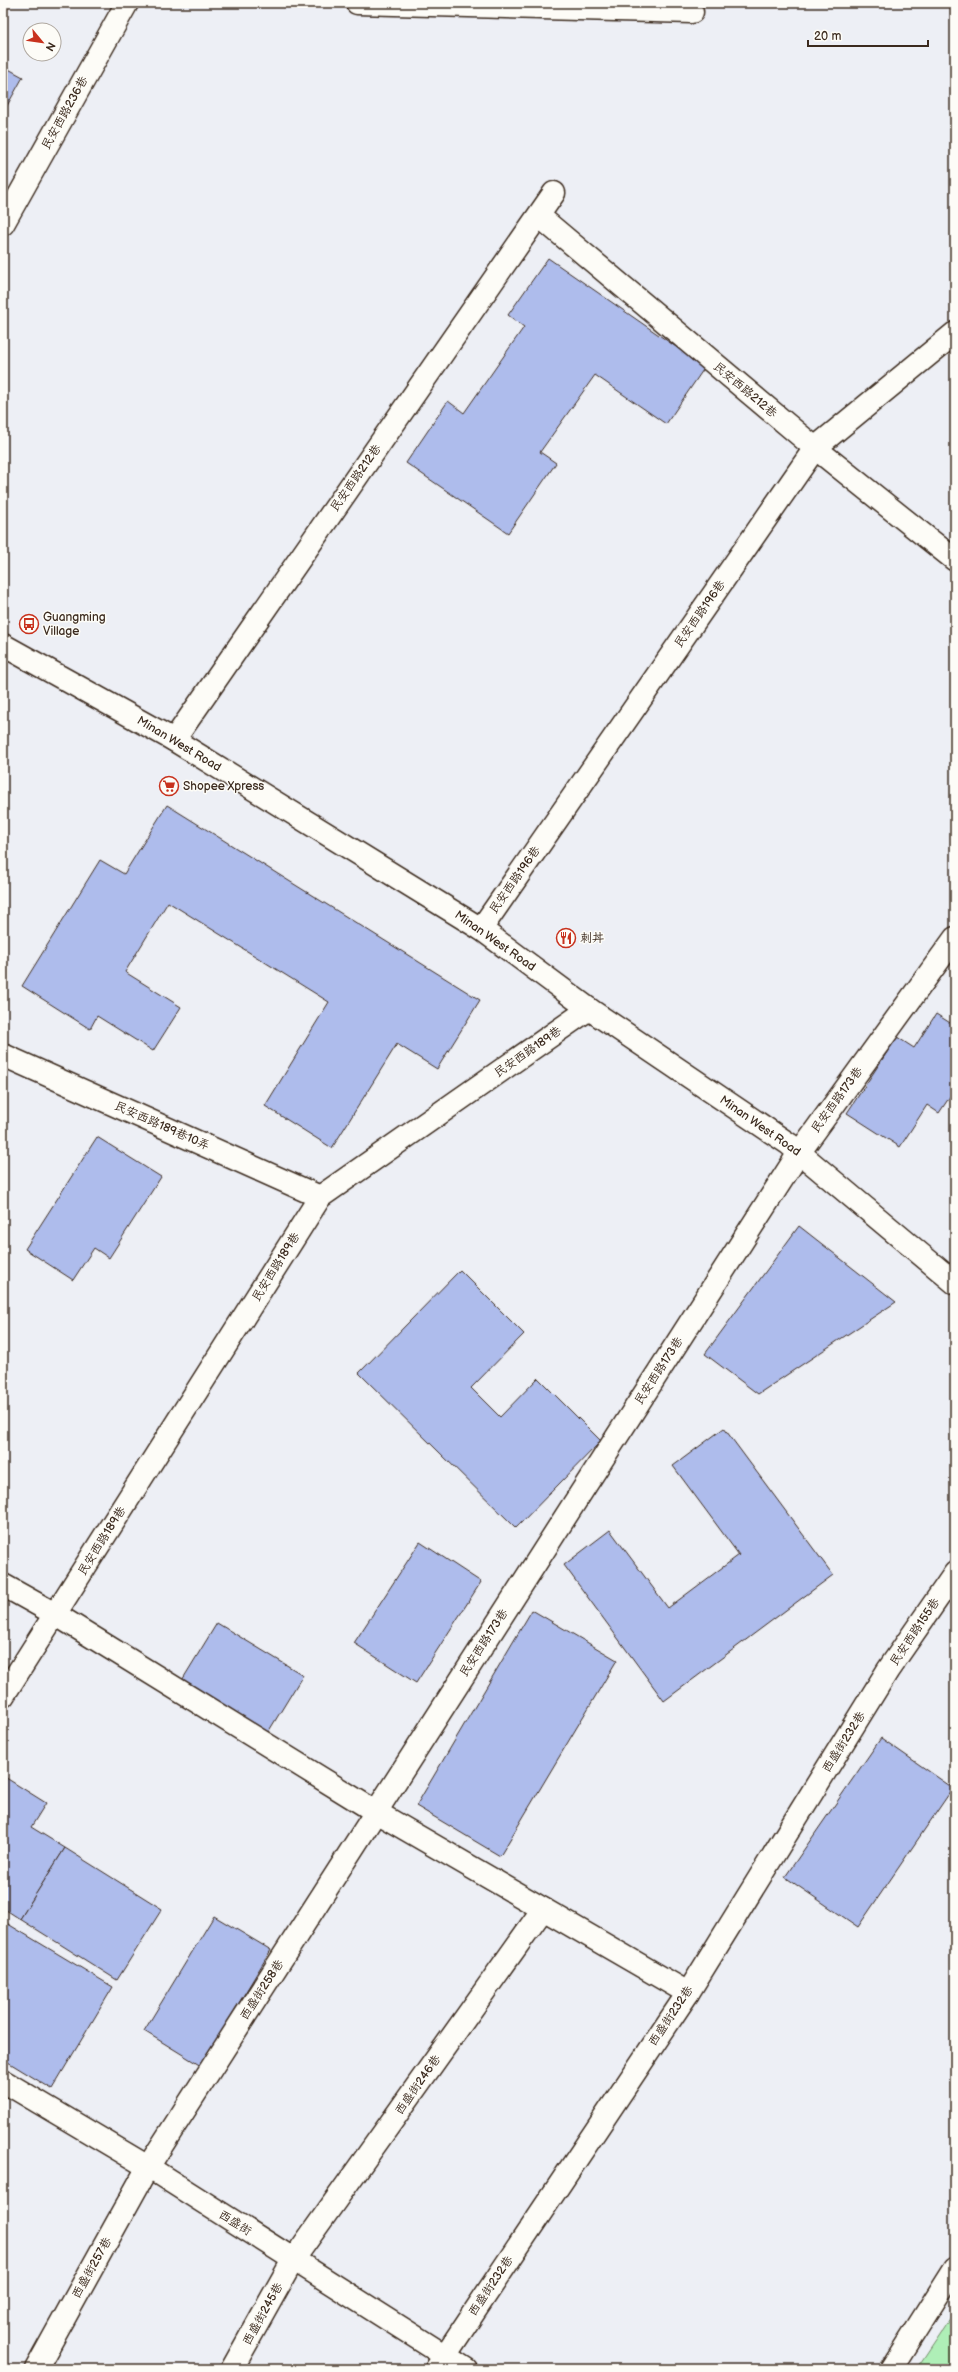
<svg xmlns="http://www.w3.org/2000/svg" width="958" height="2372" font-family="'Balsamiq Sans','LXGW WenKai TC',sans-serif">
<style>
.green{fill:#afefb7;stroke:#758c6a}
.building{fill:#aebcec;stroke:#3b2a1e}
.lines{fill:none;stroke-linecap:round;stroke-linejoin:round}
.lane-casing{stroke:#3b2a1e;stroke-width:25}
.street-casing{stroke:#3b2a1e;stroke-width:25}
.secondary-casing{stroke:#3b2a1e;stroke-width:25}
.lane{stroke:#fdfcf7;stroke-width:22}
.street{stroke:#fdfcf7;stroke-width:22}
.secondary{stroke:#fdfcf7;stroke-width:22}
.labels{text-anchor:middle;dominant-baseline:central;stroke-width:3;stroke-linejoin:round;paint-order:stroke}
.street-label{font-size:12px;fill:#3b2a1e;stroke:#fdfcf7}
.poi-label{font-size:12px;fill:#3b2a1e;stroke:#fdfcf7;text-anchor:start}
</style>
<rect width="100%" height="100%" fill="#edeff5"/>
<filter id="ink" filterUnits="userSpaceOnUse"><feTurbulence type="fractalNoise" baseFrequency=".025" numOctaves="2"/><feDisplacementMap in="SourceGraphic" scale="8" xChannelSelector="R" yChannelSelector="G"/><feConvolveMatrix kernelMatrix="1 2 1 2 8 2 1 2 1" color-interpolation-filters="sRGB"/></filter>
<g filter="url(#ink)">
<polygon class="green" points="955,2312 955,2369 917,2369"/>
<g class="building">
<polygon points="3,66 23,77 3,113"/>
<polygon points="548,258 705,367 666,424 595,375 540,452 556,463 508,533 406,463 448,401 464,413 524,327 508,315"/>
<polygon points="167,805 480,1000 437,1069 397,1044 332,1148 265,1106 329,1002 168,902 125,972 181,1007 153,1051 97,1016 90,1029 22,986 100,860 124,874"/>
<polygon points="936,1014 955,1026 955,1089 939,1113 927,1105 900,1147 847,1113 897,1037 914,1048"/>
<polygon points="97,1137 161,1177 109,1258 94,1248 73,1280 25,1249"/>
<polygon points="799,1226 896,1302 758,1394 705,1354"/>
<polygon points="460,1270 524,1334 471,1388 500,1417 538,1378 601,1441 516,1528 359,1373"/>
<polygon points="724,1428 833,1575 664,1701 564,1565 610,1530 668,1608 739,1555 673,1466"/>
<polygon points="420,1542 481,1582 416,1683 354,1643"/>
<polygon points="532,1610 617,1660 500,1856 416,1806"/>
<polygon points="217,1623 303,1675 267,1734 181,1682"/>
<polygon points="881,1738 953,1788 858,1927 785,1877"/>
<polygon points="3,1776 46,1803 31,1827 65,1848 20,1919 3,1908"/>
<polygon points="65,1848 162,1909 117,1980 20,1919"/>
<polygon points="214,1916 271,1950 201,2066 144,2031"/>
<polygon points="3,1921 113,1987 52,2089 3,2059"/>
</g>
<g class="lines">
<defs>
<g id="lane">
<polyline points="539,216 815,448 955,560"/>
<polyline points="3,224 127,3"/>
<polyline points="174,740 554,193"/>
<polyline points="481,929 815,448 955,333"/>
<polyline points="3,1055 320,1197"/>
<polyline points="3,1585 55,1614 376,1812 688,1993"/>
<polyline points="3,1696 320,1197 589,1009"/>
<polyline points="36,2369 148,2167 799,1153 955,938"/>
<polyline points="232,2369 293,2260 543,1909"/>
<polyline points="436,2369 688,1993 888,1670 955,1573"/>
</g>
<g id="street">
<polyline points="357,3 692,12"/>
<polyline points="3,2081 148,2167 466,2369"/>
<polyline points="891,2369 955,2268"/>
</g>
<polyline id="secondary" points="3,645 174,740 481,929 589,1009 789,1144 955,1283"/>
</defs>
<use href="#lane" class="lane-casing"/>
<use href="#street" class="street-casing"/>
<use href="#secondary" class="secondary-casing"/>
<use href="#lane" class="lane"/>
<use href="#street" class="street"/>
<use href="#secondary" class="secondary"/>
</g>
</g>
<defs>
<symbol id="bus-ring" viewBox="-11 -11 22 22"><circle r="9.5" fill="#fdfcf7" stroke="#c8321e" stroke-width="1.5"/><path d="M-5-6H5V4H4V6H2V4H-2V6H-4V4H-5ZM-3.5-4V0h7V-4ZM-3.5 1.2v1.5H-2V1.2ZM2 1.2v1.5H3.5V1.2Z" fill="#c8321e"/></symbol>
<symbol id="supermarket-ring" viewBox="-11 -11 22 22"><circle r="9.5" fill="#fdfcf7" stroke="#c8321e" stroke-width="1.5"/><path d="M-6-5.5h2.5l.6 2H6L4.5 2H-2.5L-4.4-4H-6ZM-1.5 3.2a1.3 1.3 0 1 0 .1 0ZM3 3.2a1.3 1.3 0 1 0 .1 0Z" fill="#c8321e"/></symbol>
<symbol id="restaurant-ring" viewBox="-11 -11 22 22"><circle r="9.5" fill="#fdfcf7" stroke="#c8321e" stroke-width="1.5"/><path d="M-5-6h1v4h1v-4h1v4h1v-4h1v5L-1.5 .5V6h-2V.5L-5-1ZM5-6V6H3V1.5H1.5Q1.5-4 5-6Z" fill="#c8321e"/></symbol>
</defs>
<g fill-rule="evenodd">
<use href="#bus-ring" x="18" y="613" width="22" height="22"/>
<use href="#supermarket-ring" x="158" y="775" width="22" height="22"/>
<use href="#restaurant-ring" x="555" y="927" width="22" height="22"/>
</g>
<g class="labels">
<g class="street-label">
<text transform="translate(65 113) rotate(-61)">民安西路236巷</text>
<text transform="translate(745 390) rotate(40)">民安西路212巷</text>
<text transform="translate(356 478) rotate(-55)">民安西路212巷</text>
<text transform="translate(700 614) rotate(-55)">民安西路196巷</text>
<text transform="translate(179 744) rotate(31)">Minan West Road</text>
<text transform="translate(515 880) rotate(-55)">民安西路196巷</text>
<text transform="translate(495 941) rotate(35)">Minan West Road</text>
<text transform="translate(528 1052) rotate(-35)">民安西路189巷</text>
<text transform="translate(837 1100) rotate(-54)">民安西路173巷</text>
<text transform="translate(162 1126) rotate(24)">民安西路189巷10弄</text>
<text transform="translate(760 1126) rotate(35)">Minan West Road</text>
<text transform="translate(276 1267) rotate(-58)">民安西路189巷</text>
<text transform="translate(659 1371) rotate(-57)">民安西路173巷</text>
<text transform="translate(102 1541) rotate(-58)">民安西路189巷</text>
<text transform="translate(915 1632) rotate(-56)">民安西路155巷</text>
<text transform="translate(484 1643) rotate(-57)">民安西路173巷</text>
<text transform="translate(844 1742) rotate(-58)">西盛街232巷</text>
<text transform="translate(262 1990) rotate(-57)">西盛街258巷</text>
<text transform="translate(671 2016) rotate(-56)">西盛街232巷</text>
<text transform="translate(418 2085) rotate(-55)">西盛街246巷</text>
<text transform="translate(235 2223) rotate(32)">西盛街</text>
<text transform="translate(92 2268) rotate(-61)">西盛街257巷</text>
<text transform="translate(491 2286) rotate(-56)">西盛街232巷</text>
<text transform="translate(263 2314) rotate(-61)">西盛街245巷</text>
</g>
<g class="poi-label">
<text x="43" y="617">Guangming<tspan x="43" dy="14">Village</tspan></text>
<text x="183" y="786">Shopee Xpress</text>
<text x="580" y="938">刺丼</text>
</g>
</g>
<rect width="958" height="2372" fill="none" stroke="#fdfcf7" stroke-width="16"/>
<rect x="8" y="8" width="942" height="2356" fill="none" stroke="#3b2a1e" stroke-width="1.5" filter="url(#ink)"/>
<g transform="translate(42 42) rotate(119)"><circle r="19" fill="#fdfcf7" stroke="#afa8a0"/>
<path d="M0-3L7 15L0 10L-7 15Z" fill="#c8321e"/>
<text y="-6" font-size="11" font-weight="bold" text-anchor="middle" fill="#3b2a1e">N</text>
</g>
<path d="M808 40v6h120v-6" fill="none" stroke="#3b2a1e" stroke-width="2"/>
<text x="814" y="40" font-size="12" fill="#3b2a1e" stroke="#fdfcf7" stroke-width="3" paint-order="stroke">20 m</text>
</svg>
